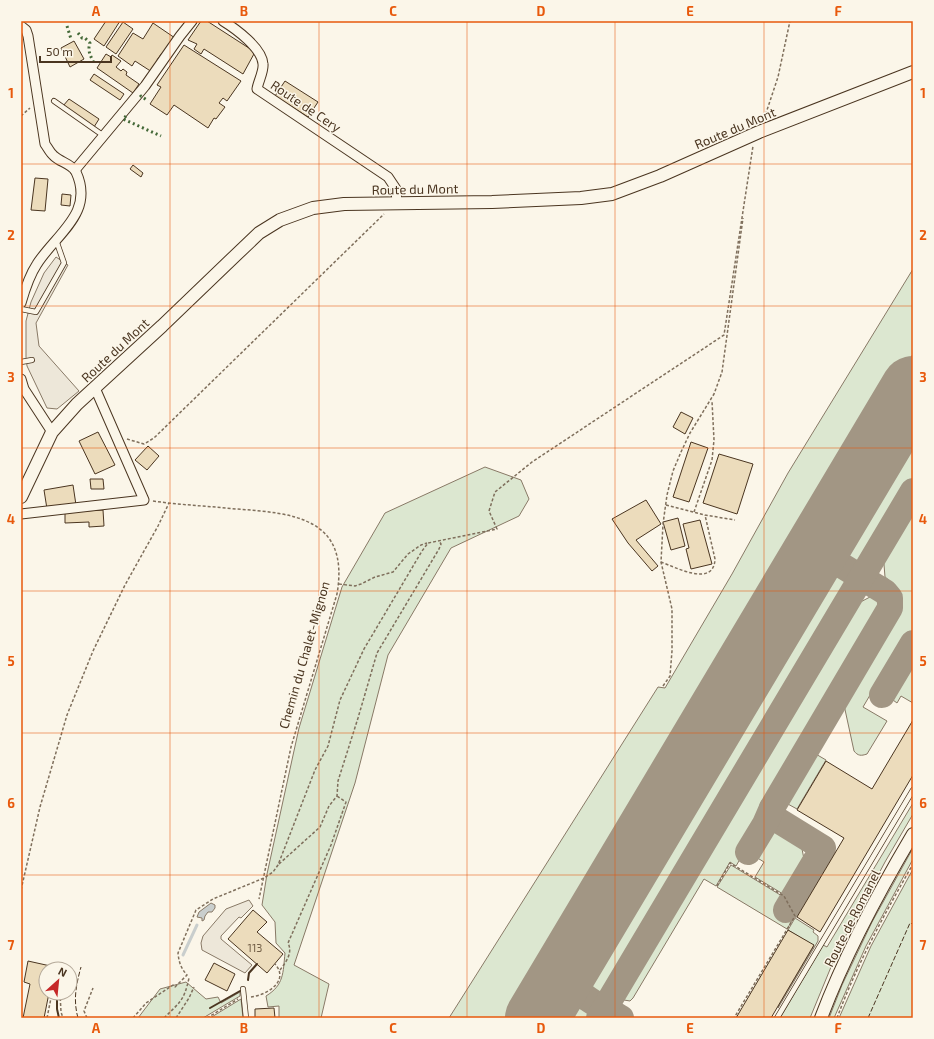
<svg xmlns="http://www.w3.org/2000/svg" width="934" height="1039" font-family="'Exo 2',sans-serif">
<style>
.green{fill:#dce7d0;stroke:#887966}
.parking{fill:#ede7d9;stroke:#887966}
.water{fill:#c9cecd;stroke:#887966}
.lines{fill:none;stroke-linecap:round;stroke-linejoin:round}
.stream{stroke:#c9cecd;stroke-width:3}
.taxiway{stroke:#a29684;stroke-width:26}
.runway{stroke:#a29684;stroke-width:64}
.building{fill:#ecdcbc;stroke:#4a3520}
.lane-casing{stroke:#4a3520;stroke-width:6}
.street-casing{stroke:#4a3520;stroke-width:11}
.secondary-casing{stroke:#4a3520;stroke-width:14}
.path{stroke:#7f6f5c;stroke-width:1.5;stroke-dasharray:3 2;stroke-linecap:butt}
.lane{stroke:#fbf6e9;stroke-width:4.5}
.street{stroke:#fbf6e9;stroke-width:9}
.secondary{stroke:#fbf6e9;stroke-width:12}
.hedge{stroke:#436837;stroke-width:3;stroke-dasharray:2 3;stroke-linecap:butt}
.fence{stroke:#4a3520;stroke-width:1;stroke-dasharray:5 2;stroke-linecap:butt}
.wall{stroke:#4a3520;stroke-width:2}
.grid{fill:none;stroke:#e8590c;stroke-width:1;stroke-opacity:0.55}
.labels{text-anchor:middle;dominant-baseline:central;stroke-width:3;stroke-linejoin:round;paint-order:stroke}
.number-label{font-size:11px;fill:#725f47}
.street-label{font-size:13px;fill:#4a3520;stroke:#fbf6e9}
.neatline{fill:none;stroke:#e8590c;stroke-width:1.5}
.grid-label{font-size:13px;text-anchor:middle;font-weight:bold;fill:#e8590c}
</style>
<rect width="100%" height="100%" fill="#fbf6e9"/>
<g class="green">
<polygon points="913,269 913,354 517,1018 449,1018 658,687 665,688 732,574 788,473"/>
<path d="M 913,419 L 913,481 L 869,555 C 854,571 833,558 841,538 Z"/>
<path d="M 485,467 L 521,480 L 529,499 L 519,516 L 451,548 L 388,655 L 355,783 L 294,965 L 329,984 L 321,1018 L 279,1018 L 279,1006 L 268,1007 L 266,996 C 284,985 283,973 285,953 L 276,943 L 275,922 L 262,905 L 267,874 L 299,728 L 342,587 L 385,513 Z"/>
<path d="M 913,502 L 913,637 L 879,693 L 873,690 L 863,707 L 887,721 L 867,754 C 861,756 858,756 854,751 L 844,705 L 898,613 C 902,598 897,586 885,577 L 883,552 Z"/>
<path d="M 830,571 C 843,572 850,582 845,594 L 611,986 C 598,1002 576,990 584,970 L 818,578 L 825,572 Z"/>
<polygon points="874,596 879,599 882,606 756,818 762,822 736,866 730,862 716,886 704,879 633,998 630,1001 624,1000 621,997 621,991 849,608 870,597"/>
<polygon points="913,650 913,703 901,696 897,703 889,697 888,692"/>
<polygon points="814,753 826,760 797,809 786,803 785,800 812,755"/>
<polygon points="913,803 913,814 885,862 838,950 810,1018 780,1018 823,945 827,947"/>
<polygon points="768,825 801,844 804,859 783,894 755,877 764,862 751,854"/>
<polygon points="913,848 913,859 866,946 834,1018 829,1018 842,985 872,922"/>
<polygon points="731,865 782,896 777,905 795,916 787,929 717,887"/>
<polygon points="913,869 913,1018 839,1018 871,946"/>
<polygon points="795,918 814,930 813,932 818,936 818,941 778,1008 779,1005 814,946 788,930"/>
<polygon points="186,982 206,999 218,997 221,1003 240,992 240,996 203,1018 138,1018 160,989"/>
<polygon points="241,999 243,1018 210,1018"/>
<path d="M 573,1000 C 584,1001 591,1007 590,1018 L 555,1018 L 564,1004 Z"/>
</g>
<g class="parking">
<polygon points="56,257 68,265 36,323 39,346 79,391 57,409 47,408 27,366 26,357 26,321 31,302 44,273"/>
<polygon points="249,900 253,906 241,918 239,917 221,936 221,939 252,965 245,973 202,950 201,943 203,936 226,909"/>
</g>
<polygon class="water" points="211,903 215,905 215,908 212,912 208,912 205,916 204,920 202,921 202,918 197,917 199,912"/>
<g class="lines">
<polyline class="stream" points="183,955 197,925"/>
<g class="taxiway">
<path d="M 801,575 C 811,563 820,558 836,562"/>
<polyline points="882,695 913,643"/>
<polyline points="772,808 771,813 776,819 823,848 786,910"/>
<path d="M 748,852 L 765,824 L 772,808 L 890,608 L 890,598 L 885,592 L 836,562 C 826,550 825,540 830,526"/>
<path d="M 574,956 C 572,961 569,966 569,971 C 569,994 604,1008 621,1018"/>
<path d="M 542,1009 C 554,995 567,989 585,997"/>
<polyline points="599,1018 913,491"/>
</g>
<polyline class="runway" points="537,1018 913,388"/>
</g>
<g class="building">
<polygon points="106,21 120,21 104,46 94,39"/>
<polygon points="201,21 207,21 255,52 243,74 204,49 201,54 194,49 197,44 188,40"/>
<polygon points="123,22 133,29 116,54 106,47"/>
<polygon points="153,23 175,38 164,54 162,53 157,60 159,61 152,72 135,61 132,66 118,56 133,33 143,39"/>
<polygon points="74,41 84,59 70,67 61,48"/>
<polygon points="184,45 241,81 227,101 223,98 219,103 225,107 216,119 214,118 208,128 174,105 167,115 150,104 161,87 157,85"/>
<polygon points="106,54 111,57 112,55 121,61 116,67 121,71 123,69 127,72 126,75 139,84 133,93 97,68"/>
<polygon points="94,74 124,94 120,100 90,80"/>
<polygon points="285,81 318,102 308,117 275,96"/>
<polygon points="69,99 99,119 94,127 63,106"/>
<polygon points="133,165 143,173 141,177 130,169"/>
<polygon points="35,178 48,179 45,211 31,210"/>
<polygon points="62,194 71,195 70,206 61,205"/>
<polygon points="681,412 693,418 685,434 673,427"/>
<polygon points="98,432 115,465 95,474 79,441"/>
<polygon points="691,442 708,448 689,502 673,497"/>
<polygon points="148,446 159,456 147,470 135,460"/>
<polygon points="719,454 753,464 737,514 703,503"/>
<polygon points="90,479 103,479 104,489 91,489"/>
<polygon points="73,485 76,505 47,509 44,490"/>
<polygon points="646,500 661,524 636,540 658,566 652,571 628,543 612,519"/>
<polygon points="103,510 104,526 89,527 89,522 65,523 65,512"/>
<polygon points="678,518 685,546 671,550 663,522"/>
<polygon points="700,520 712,564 691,569 686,549 689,548 683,524"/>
<polygon points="913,720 913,775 820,932 797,917 844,838 797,810 826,761 872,789"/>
<polygon points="253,910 267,922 257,932 283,954 267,973 228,939"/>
<polygon points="788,930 814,945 771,1018 736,1018"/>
<polygon points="28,961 55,967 54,969 46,969 46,993 49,993 44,1018 23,1018 30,984 24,982"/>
<polygon points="214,963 235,974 227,991 205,980"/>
<polygon points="274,1008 275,1018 255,1018 255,1009"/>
</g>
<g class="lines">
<defs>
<g id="lane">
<polyline points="54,101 104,136"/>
<polyline points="21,309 36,312 64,263 56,240"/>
<polyline points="21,362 32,360"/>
<polyline points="243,989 246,1018"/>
<polyline points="777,1018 913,790"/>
</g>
<g id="street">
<path d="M 223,21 C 236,29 262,48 263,64 C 264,71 258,82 257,89 L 388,177 L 396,189 L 397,203"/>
<path d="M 21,26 L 26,30 L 28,36 L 45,144 C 48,148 50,153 54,156 C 60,162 72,164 76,172 C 95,213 56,234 37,264 C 29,276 25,289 21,303"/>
<polyline points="75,170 145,86 180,36 192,21"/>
<polyline points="21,379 24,389 52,432"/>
<polyline points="21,514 144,500 95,388"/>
</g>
<g id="secondary">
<polyline points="21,497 52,432 77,404 162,326 237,254 259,233 280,220 313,208 344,204 492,202 581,198 612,194 660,176 759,132 913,72"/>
<path d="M 821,1018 C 845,954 878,893 913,834"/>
</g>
</defs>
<use href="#lane" class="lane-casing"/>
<use href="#street" class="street-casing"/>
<use href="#secondary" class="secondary-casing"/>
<g class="path">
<polyline points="21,116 30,108"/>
<polyline points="764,119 778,77 790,21"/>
<polyline points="127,439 144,444 154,438 384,214"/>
<path d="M 153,501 C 181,505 208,506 236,509 C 294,513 350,518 337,594 L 291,747 L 259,899"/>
<polyline points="666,505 705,515 735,520"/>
<polyline points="694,512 712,460 714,440 712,401"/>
<path d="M 661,562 C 675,567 714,588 715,559 L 705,515"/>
<polyline points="339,584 355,586 361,584 375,577 393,572 408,554 421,545 427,543"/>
<polyline points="663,686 670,676 672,651 672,609 661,562 663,524 667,495 673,471 681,452 690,433 714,394 722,372 743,218"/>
<polyline points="279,864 320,827 329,806 337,796 338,781 358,718 377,653 439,549 441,544 439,541"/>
<polyline points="717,886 730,863 784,896 795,916 734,1018"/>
<polyline points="21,890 40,807 67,715 93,651 125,585 158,526 169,503"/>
<path d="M 280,970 C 286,962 293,953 288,943 L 331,845 L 346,802 L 337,796"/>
<polyline points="60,993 61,1012 63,1018"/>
<path d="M 251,997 C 267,995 290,981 275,964"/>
<polyline points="47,1018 52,993"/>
<polyline points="87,1018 84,1011 93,988"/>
<path d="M 133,1018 L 146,1003 L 173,985 L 175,987 L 187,975 C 181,968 179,963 178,953 L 196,910 L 213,899 L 264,878 L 273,872 L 278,865 L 315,770 L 328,746 L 340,700 L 364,649 L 422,551 L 428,543 L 497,529 L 489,511 L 495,492 L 532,462 L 724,335 L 753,146"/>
<path d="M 164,1018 C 180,1002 184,1001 189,978"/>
<polyline points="176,1018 189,998 194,987"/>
<polyline points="207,1018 238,999"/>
<path d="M 837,1018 C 857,964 885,913 913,864"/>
</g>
<use href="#lane" class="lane"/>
<use href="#street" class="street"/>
<use href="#secondary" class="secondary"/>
<g class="hedge">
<polyline points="67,26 71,39"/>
<path d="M 78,33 L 82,38 L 85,38 L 90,43 C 87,51 91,57 95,65"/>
<polyline points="140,97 141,96 148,101"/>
<polyline points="126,116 123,119 161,136"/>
</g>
<g class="fence">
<path d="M 78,1018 C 73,1000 76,985 81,967"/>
<polyline points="868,1018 910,923 913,924"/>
</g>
<g class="wall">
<polyline points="248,980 249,973 257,964"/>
<polyline points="57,993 57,1009 59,1018"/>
<polyline points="210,1008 240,991"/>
</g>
</g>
<path class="grid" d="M 170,21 L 170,1018M 319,21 L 319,1018M 467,21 L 467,1018M 615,21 L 615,1018M 764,21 L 764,1018M 21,164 L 913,164M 21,306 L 913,306M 21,448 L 913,448M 21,591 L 913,591M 21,733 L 913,733M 21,875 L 913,875"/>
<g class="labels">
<g class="number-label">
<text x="255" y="947">113</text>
</g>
<g class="street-label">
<text transform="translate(306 106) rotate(34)">Route de Cery</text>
<text transform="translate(735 128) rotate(-23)">Route du Mont</text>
<text transform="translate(415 189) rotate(-1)">Route du Mont</text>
<text transform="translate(115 350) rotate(-43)">Route du Mont</text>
<text transform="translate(304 655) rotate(-74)">Chemin du Chalet-Mignon</text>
<text transform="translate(852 918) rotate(-63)">Route de Romanel</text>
</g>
</g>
<rect width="934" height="1039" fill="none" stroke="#fbf6e9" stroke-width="44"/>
<g transform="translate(58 981) rotate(27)"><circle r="19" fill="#fbf6e9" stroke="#b4a999"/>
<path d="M0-3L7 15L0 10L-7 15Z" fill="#c62828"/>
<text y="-6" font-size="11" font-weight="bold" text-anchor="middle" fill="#4a3520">N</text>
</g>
<path d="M40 56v6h71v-6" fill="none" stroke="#4a3520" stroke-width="2"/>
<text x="46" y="56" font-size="12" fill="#4a3520" stroke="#fbf6e9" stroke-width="3" paint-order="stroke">50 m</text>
<rect x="22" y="22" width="890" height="995" class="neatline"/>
<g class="grid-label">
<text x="96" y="16">A</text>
<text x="244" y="16">B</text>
<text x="393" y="16">C</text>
<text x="541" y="16">D</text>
<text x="690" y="16">E</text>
<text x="838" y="16">F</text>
<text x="11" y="98">1</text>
<text x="923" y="98">1</text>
<text x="11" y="240">2</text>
<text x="923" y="240">2</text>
<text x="11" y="382">3</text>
<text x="923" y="382">3</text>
<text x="11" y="524">4</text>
<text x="923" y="524">4</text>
<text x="11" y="666">5</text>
<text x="923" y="666">5</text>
<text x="11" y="808">6</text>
<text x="923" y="808">6</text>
<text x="11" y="950">7</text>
<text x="923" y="950">7</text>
<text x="96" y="1033">A</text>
<text x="244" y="1033">B</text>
<text x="393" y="1033">C</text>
<text x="541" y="1033">D</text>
<text x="690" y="1033">E</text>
<text x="838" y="1033">F</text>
</g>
</svg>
